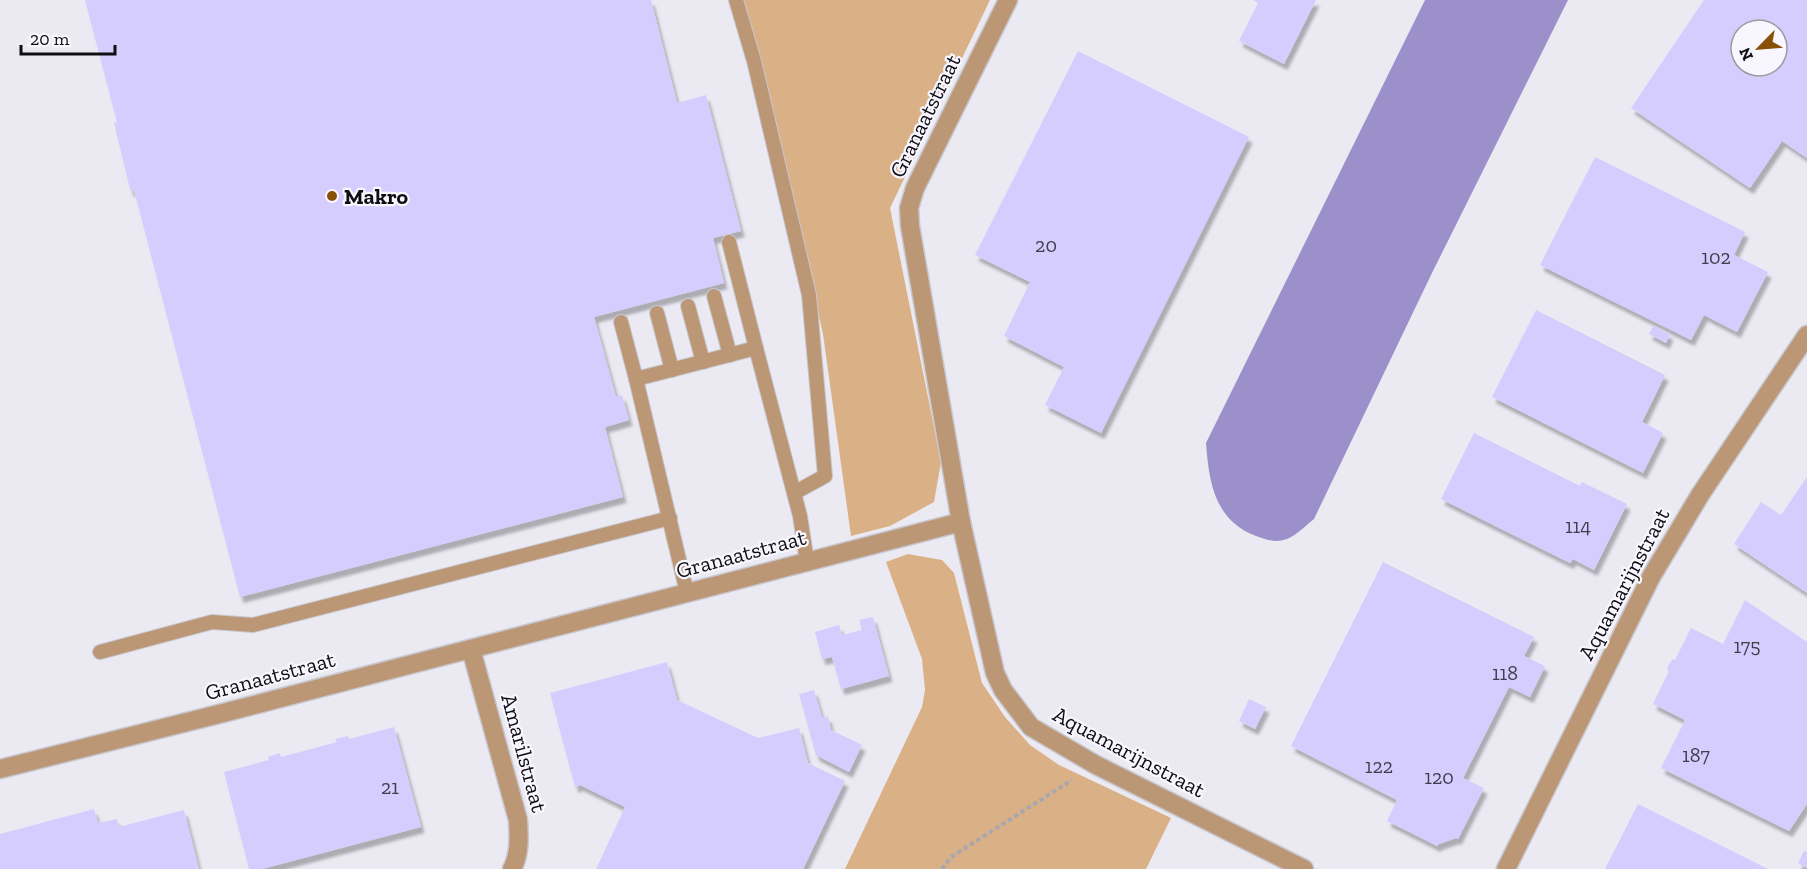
<svg xmlns="http://www.w3.org/2000/svg" width="1807" height="869" font-family="'Zilla Slab',serif">
<style>
.green{fill:#dab087}
.water{fill:#9b90c9}
.building{fill:#d5cdfd;fill-rule:evenodd;filter:url(#shadow)}
.lines{fill:none;stroke-linecap:round;stroke-linejoin:round}
.lane-casing{stroke:#c8c7cf;stroke-width:16}
.street-casing{stroke:#c8c7cf;stroke-width:21}
.path{stroke:#a8a7ae;stroke-width:4;stroke-dasharray:4.5 3;stroke-linecap:butt}
.lane{stroke:#bc9775;stroke-width:14}
.street{stroke:#bc9775;stroke-width:18}
.poi-dot{fill:#885003;stroke:#f8f7ff;stroke-width:2}
.labels{text-anchor:middle;dominant-baseline:central;stroke-width:4.5;stroke-linejoin:round;paint-order:stroke}
.number-label{font-size:20px;fill:#403e4d}
.street-label{font-size:22px;fill:#0f0e12;stroke:#f8f7ff}
.poi-label{font-size:22px;font-weight:bold;fill:#0f0e12;stroke:#f8f7ff;text-anchor:start}
</style>
<defs>
<filter id="shadow"><feDropShadow dx="3.5" dy="6" stdDeviation="1.5" flood-color="#0004"/></filter>
</defs>
<rect width="100%" height="100%" fill="#ebeaf3"/>
<g class="green">
<polygon points="743,0 990,0 890,208 941,462 934,502 890,526 851,536 823,334 767,90"/>
<polygon points="908,554 942,560 954,573 982,683 1005,717 1030,745 1059,765 1171,818 1146,869 845,869 922,707 925,690 922,659 886,562"/>
</g>
<path class="water" d="M 1425,0 L 1568,0 L 1431,275 L 1314,519 C 1306,525 1297,535 1287,539 C 1275,543 1267,540 1256,536 C 1214,520 1209,482 1206,443 Z"/>
<g class="building">
<polygon points="85,0 651,0 677,103 706,95 741,231 713,238 724,283 594,317 616,397 622,395 629,420 605,427 623,497 240,597 134,190 131,191 130,189 114,123 117,122"/>
<polygon points="1253,0 1316,0 1284,64 1239,41 1258,3"/>
<path d="M 1704,0 L 1807,0 L 1807,158 L 1782,141 L 1750,188 L 1631,108 ZM 1741,30 L 1777,30 L 1777,66 L 1741,66 Z"/>
<polygon points="1078,51 1249,137 1101,433 1045,405 1064,367 1004,336 1030,282 975,255"/>
<polygon points="1595,157 1745,232 1734,255 1768,272 1737,332 1704,315 1691,340 1540,265"/>
<polygon points="1536,310 1665,375 1642,422 1663,433 1643,473 1492,397"/>
<polygon points="1653,326 1670,334 1666,343 1649,334"/>
<polygon points="1474,433 1580,486 1582,482 1627,504 1594,570 1573,559 1570,563 1441,499"/>
<polygon points="1807,477 1807,593 1734,544 1761,502 1781,515"/>
<polygon points="1383,562 1534,637 1524,656 1545,666 1530,697 1509,687 1463,778 1484,788 1458,839 1456,838 1439,844 1437,846 1387,821 1397,800 1291,746"/>
<polygon points="1745,600 1807,642 1807,804 1789,831 1661,768 1685,720 1653,704 1669,671 1667,670 1669,664 1673,659 1675,660 1691,628 1723,644"/>
<polygon points="873,617 889,676 841,689 832,657 822,659 815,632 839,625 842,635 862,630 859,620"/>
<polygon points="667,662 677,700 758,738 799,728 808,763 845,781 803,869 596,869 625,807 580,785 575,787 550,693"/>
<polygon points="814,690 822,718 828,716 831,730 862,745 849,772 816,755 799,694"/>
<polygon points="1249,699 1266,707 1255,729 1239,721"/>
<polygon points="394,727 421,827 262,869 249,869 224,772 269,760 268,757 280,753 281,757 337,742 335,739 348,736 349,739"/>
<polygon points="1638,804 1768,869 1605,869"/>
<polygon points="94,809 98,823 117,819 119,827 184,810 199,869 0,869 0,834"/>
<polygon points="1804,851 1807,852 1807,868 1798,863"/>
</g>
<g class="lines">
<defs>
<g id="lane">
<polyline points="736,0 754,61 809,295 825,476 794,493"/>
<polyline points="729,242 756,348"/>
<polyline points="714,296 730,355"/>
<polyline points="688,306 703,362"/>
<polyline points="657,313 672,370"/>
<polyline points="621,322 636,379"/>
<polyline points="687,593 636,379 756,348 800,516 807,562"/>
<polyline points="100,652 212,622 253,625 670,518"/>
</g>
<g id="street">
<polyline points="961,522 995,673 1003,690 1031,727 1096,765 1304,869"/>
<path d="M 471,649 L 518,820 C 519,837 520,854 512,869"/>
<polyline points="0,769 219,714 961,522 910,226 909,208 915,188 1008,0"/>
<polyline points="1506,869 1651,577 1700,495 1807,335"/>
</g>
</defs>
<use href="#lane" class="lane-casing"/>
<use href="#street" class="street-casing"/>
<polyline class="path" points="942,869 951,857 1072,780"/>
<use href="#lane" class="lane"/>
<use href="#street" class="street"/>
</g>
<circle class="poi-dot" cx="332" cy="196" r="6"/>
<g class="labels">
<g class="number-label">
<text x="1046" y="245">20</text>
<text x="1716" y="257">102</text>
<text x="1578" y="526">114</text>
<text x="1747" y="646">175</text>
<text x="1505" y="673">118</text>
<text x="1696" y="755">187</text>
<text x="1379" y="766">122</text>
<text x="1439" y="777">120</text>
<text x="390" y="787">21</text>
</g>
<g class="street-label">
<text transform="translate(925 116) rotate(-64)">Granaatstraat</text>
<text transform="translate(741 554) rotate(-15)">Granaatstraat</text>
<text transform="translate(1624 584) rotate(-62)">Aquamarijnstraat</text>
<text transform="translate(270 676) rotate(-15)">Granaatstraat</text>
<text transform="translate(1129 752) rotate(28)">Aquamarijnstraat</text>
<text transform="translate(524 753) rotate(75)">Amarilstraat</text>
</g>
<g class="poi-label">
<text x="344" y="196">Makro</text>
</g>
</g>
<g transform="translate(1759 48) rotate(245)"><circle r="28" fill="#f8f7ff" stroke="#9b9aa0" stroke-width="1.5"/>
<path d="M0-4.5L10 22L0 15L-10 22Z" fill="#885003"/>
<text y="-9" font-size="16" font-weight="bold" text-anchor="middle" fill="#0f0e12">N</text>
</g>
<path d="M21 45v9h94v-9" fill="none" stroke="#0f0e12" stroke-width="3"/>
<text x="30" y="45" font-size="18" fill="#0f0e12" stroke="#f8f7ff" stroke-width="4.5" paint-order="stroke">20 m</text>
</svg>
